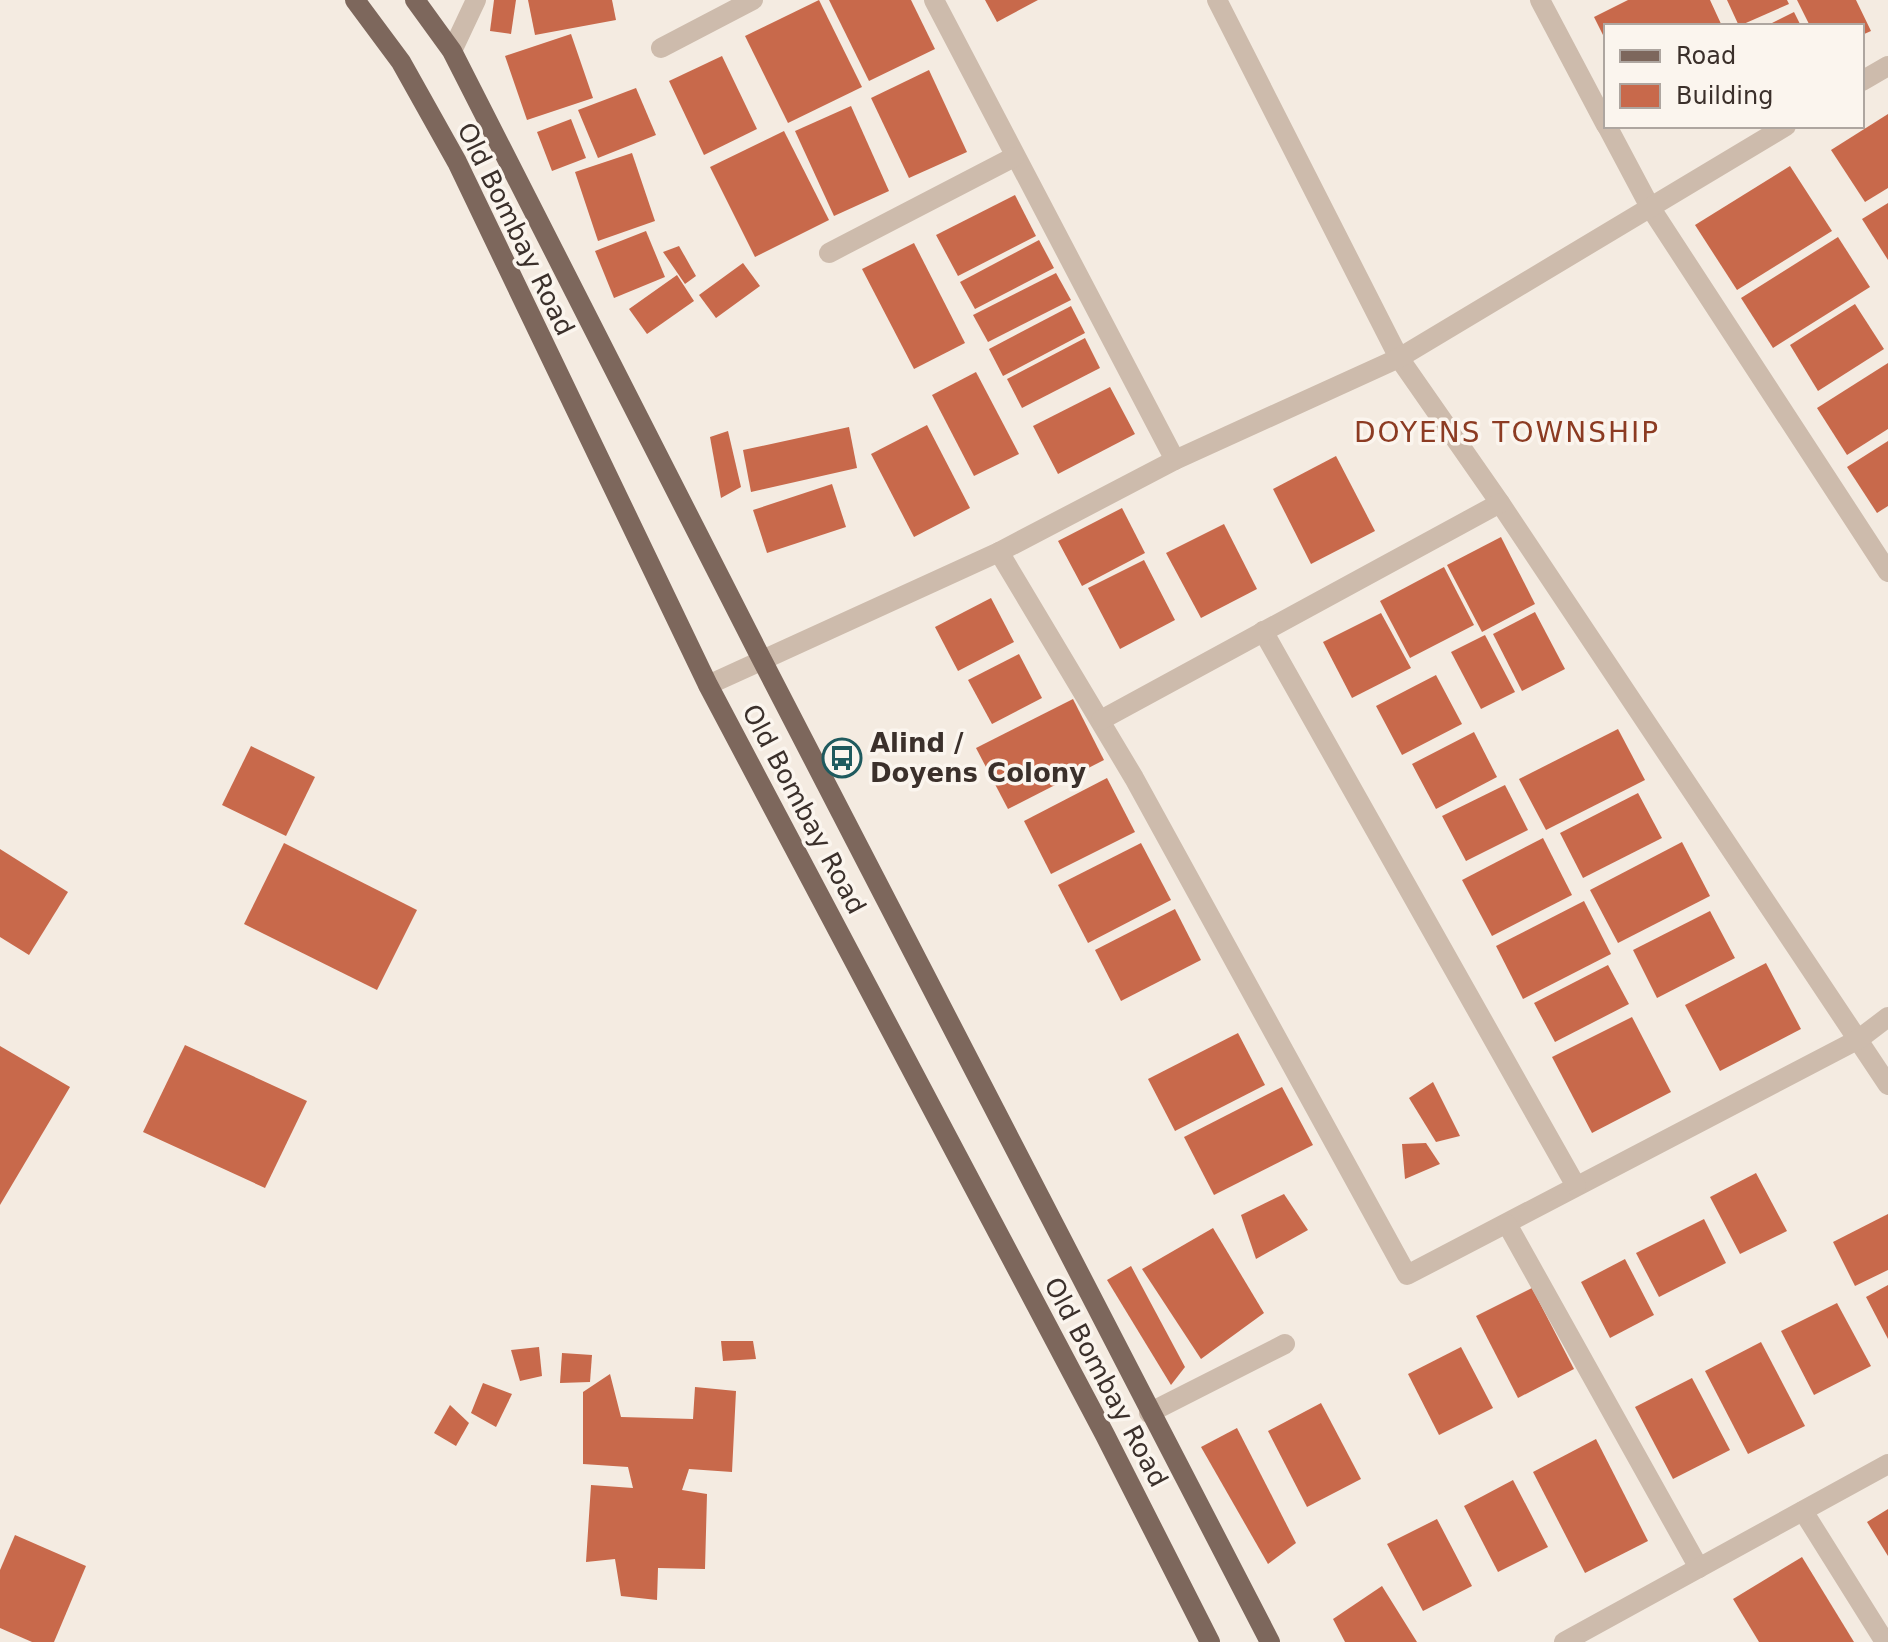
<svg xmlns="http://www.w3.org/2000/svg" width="1888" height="1642" font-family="'DejaVu Sans',sans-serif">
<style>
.building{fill:#c8694b}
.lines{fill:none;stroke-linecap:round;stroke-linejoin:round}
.street{stroke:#cdbbac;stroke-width:20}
.primary{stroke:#7d675c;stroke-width:20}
.labels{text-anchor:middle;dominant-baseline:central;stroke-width:7;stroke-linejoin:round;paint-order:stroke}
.street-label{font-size:26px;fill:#3b302b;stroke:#fbf5ee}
.poi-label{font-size:26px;font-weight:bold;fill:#3b302b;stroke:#fbf5ee;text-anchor:start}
.neighbourhood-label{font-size:28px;letter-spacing:2px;fill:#8c3b22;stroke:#fbf5ee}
</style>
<rect width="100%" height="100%" fill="#f4ebe1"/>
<g class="building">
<polygon points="494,0 516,0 511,34 490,31"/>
<polygon points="528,0 612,0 616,20 535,35"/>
<polygon points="819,0 862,87 788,123 745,36"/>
<polygon points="829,0 911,0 935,49 869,81"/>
<polygon points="985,0 1038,0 997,22"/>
<polygon points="1628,0 1710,0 1722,26 1606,26 1606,41 1594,17"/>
<polygon points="1727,0 1787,0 1789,4 1739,26"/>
<polygon points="1797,0 1856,0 1871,31 1862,35 1862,26 1810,26"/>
<polygon points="1794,12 1801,26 1766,26"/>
<polygon points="571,34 593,98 527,120 505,56"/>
<polygon points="722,56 757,129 704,155 669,81"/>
<polygon points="929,70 967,152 909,178 871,98"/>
<polygon points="636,88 656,135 598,158 578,110"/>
<polygon points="851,106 889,191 834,216 795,131"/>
<polygon points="1888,114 1888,188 1865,202 1831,150"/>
<polygon points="571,119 586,158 552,171 537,132"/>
<polygon points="784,131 829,220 755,257 710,167"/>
<polygon points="632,153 655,221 598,241 575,172"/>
<polygon points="1790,166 1832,231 1737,290 1695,225"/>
<polygon points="1015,195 1036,236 958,276 936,235"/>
<polygon points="1888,203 1888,260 1862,219"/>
<polygon points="646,231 665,277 614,298 595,251"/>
<polygon points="1838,237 1870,287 1773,348 1741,298"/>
<polygon points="1039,240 1054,268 975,309 960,282"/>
<polygon points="914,243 965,343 914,369 862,269"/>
<polygon points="679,246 696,276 685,284 663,252"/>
<polygon points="743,263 760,286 716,318 699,295"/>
<polygon points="1056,273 1071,300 988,342 973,315"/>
<polygon points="677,275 694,301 647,334 629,309"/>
<polygon points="1855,304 1884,349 1818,391 1790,345"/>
<polygon points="1071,306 1085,333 1003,376 989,349"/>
<polygon points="1085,338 1100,368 1022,408 1007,379"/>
<polygon points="1888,363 1888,429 1847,455 1817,408"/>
<polygon points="976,372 1019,454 974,476 932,395"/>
<polygon points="1110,387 1135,434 1058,474 1033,426"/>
<polygon points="927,425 970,508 914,537 871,454"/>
<polygon points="849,427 857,468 751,492 743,450"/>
<polygon points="728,431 741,487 721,498 710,437"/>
<polygon points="1888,441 1888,506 1877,513 1847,467"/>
<polygon points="1336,456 1375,531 1311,564 1273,489"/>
<polygon points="832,484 846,527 767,553 753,510"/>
<polygon points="1122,508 1145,553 1082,586 1058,541"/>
<polygon points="1224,524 1257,589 1201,618 1166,553"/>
<polygon points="1501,537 1535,604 1482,632 1447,565"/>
<polygon points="1144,560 1175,620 1120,649 1088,588"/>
<polygon points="1444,567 1474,625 1410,658 1380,601"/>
<polygon points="991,598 1014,642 958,671 935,627"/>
<polygon points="1535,612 1565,669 1522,691 1493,634"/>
<polygon points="1381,613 1411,668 1352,698 1323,642"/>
<polygon points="1485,635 1515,692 1481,709 1451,652"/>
<polygon points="1019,654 1042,698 992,724 968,680"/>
<polygon points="1436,675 1462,724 1402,755 1376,706"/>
<polygon points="1073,699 1104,760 1008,809 976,748"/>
<polygon points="1618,729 1645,780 1546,830 1519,779"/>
<polygon points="1474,732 1497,777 1436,809 1412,764"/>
<polygon points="251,746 315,777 286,836 222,805"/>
<polygon points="1107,778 1135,832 1051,874 1024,821"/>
<polygon points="1505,785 1528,830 1466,861 1442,816"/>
<polygon points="1638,793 1662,838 1583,878 1560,833"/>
<polygon points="1543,838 1572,895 1492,936 1462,880"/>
<polygon points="1682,842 1710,896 1618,943 1590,890"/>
<polygon points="284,843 417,910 377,990 244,924"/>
<polygon points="1141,843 1171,900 1088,943 1058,885"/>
<polygon points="0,849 68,892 29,955 0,937"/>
<polygon points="1584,901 1611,954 1523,999 1496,946"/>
<polygon points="1175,909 1201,960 1121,1001 1095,950"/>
<polygon points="1710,911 1735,958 1657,998 1633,950"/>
<polygon points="1766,963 1801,1029 1720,1071 1685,1005"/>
<polygon points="1608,965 1629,1004 1555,1042 1534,1003"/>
<polygon points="1632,1017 1671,1092 1592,1133 1552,1057"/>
<polygon points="1238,1033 1265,1085 1175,1131 1148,1079"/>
<polygon points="185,1045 307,1101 265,1188 143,1132"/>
<polygon points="0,1046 70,1087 0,1205"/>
<polygon points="1433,1082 1460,1136 1436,1142 1409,1098"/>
<polygon points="1282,1087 1313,1145 1214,1195 1184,1137"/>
<polygon points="1426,1143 1440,1164 1405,1179 1402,1144"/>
<polygon points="1756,1173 1787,1231 1740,1254 1710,1197"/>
<polygon points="1284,1194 1308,1230 1256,1259 1241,1215"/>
<polygon points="1888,1214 1888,1270 1855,1286 1833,1242"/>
<polygon points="1704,1219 1726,1263 1659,1297 1636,1253"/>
<polygon points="1213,1228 1264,1313 1201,1359 1142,1269"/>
<polygon points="1625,1259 1654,1315 1610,1338 1581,1282"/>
<polygon points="1131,1266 1185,1367 1171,1385 1107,1280"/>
<polygon points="1888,1285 1888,1339 1866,1297"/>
<polygon points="1532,1288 1574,1369 1518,1398 1476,1316"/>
<polygon points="1837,1303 1871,1366 1814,1395 1781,1331"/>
<polygon points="721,1341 753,1341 756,1359 723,1361"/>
<polygon points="1761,1342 1805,1426 1748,1454 1705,1371"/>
<polygon points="539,1347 542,1376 520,1381 511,1350"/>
<polygon points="1461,1347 1493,1408 1439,1435 1408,1374"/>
<polygon points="562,1353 592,1355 590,1382 560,1383"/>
<polygon points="610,1374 621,1417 693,1419 695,1387 736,1391 732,1472 689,1469 682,1490 707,1494 705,1569 658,1568 657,1600 621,1596 615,1559 586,1562 591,1485 633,1488 628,1467 583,1464 583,1392"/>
<polygon points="1692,1378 1730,1450 1673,1479 1635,1407"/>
<polygon points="483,1383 512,1394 496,1427 471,1413"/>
<polygon points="1321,1403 1361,1479 1307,1507 1268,1431"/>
<polygon points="450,1405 469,1423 456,1446 434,1433"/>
<polygon points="1237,1428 1296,1543 1268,1564 1201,1447"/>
<polygon points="1596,1439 1648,1541 1585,1573 1533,1472"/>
<polygon points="1513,1480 1548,1547 1498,1572 1464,1506"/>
<polygon points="1888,1509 1888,1556 1867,1522"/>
<polygon points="1437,1519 1472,1586 1423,1611 1387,1544"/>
<polygon points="15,1535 86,1566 54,1642 32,1642 0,1628 0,1570"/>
<polygon points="1802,1557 1854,1642 1759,1642 1733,1599"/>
<polygon points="1382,1586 1417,1642 1345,1642 1333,1619"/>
</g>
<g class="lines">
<g class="street">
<polyline points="934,0 1175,460"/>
<polyline points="1217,0 1399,358 1500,503 1888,1085"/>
<polyline points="1540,0 1606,125"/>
<polyline points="661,48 753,0"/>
<polyline points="452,51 476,0"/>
<polyline points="1862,81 1888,66"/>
<polyline points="1607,126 1650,207 1888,572"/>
<polyline points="829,253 1014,157"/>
<polyline points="999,552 1134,778 1407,1275 1859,1039 1888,1017"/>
<polyline points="1263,631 1576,1186"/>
<polyline points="708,685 999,552 1175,460 1399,358 1786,126"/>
<polyline points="1101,720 1500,503"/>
<polyline points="1507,1224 1699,1568"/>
<polyline points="1149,1413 1285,1344"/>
<polyline points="1803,1511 1885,1642"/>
<polyline points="1564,1642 1888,1464"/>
</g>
<g class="primary">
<polyline points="355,0 401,62 457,162 708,685 1105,1435 1210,1642"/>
<polyline points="415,0 452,51 761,658 1270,1642"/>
</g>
</g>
<defs>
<symbol id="bus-ring" viewBox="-11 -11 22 22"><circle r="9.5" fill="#fbf5ee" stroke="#1f5a5e" stroke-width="1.5"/><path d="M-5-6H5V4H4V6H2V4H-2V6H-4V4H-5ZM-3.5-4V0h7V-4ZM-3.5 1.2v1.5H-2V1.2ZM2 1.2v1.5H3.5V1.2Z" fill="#1f5a5e"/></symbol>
</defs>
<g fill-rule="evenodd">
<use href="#bus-ring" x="820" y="736" width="44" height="44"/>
</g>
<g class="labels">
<g class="street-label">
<text transform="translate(516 229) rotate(64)">Old Bombay Road</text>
<text transform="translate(804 809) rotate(62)">Old Bombay Road</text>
<text transform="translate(1106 1382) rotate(62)">Old Bombay Road</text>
</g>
<g class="poi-label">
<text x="870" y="743">Alind /<tspan x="870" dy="30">Doyens Colony</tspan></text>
</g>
<g class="neighbourhood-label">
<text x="1507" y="432">DOYENS TOWNSHIP</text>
</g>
</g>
<rect x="1604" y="24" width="260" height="104" fill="#fbf5ee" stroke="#aea6a0" stroke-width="2"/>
<rect x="1620" y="50" width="40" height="12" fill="#7d675c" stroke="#aea6a0" stroke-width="2"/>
<text x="1676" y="64" font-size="24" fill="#3b302b">Road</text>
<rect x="1620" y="84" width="40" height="24" fill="#c8694b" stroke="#aea6a0" stroke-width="2"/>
<text x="1676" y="104" font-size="24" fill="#3b302b">Building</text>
</svg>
